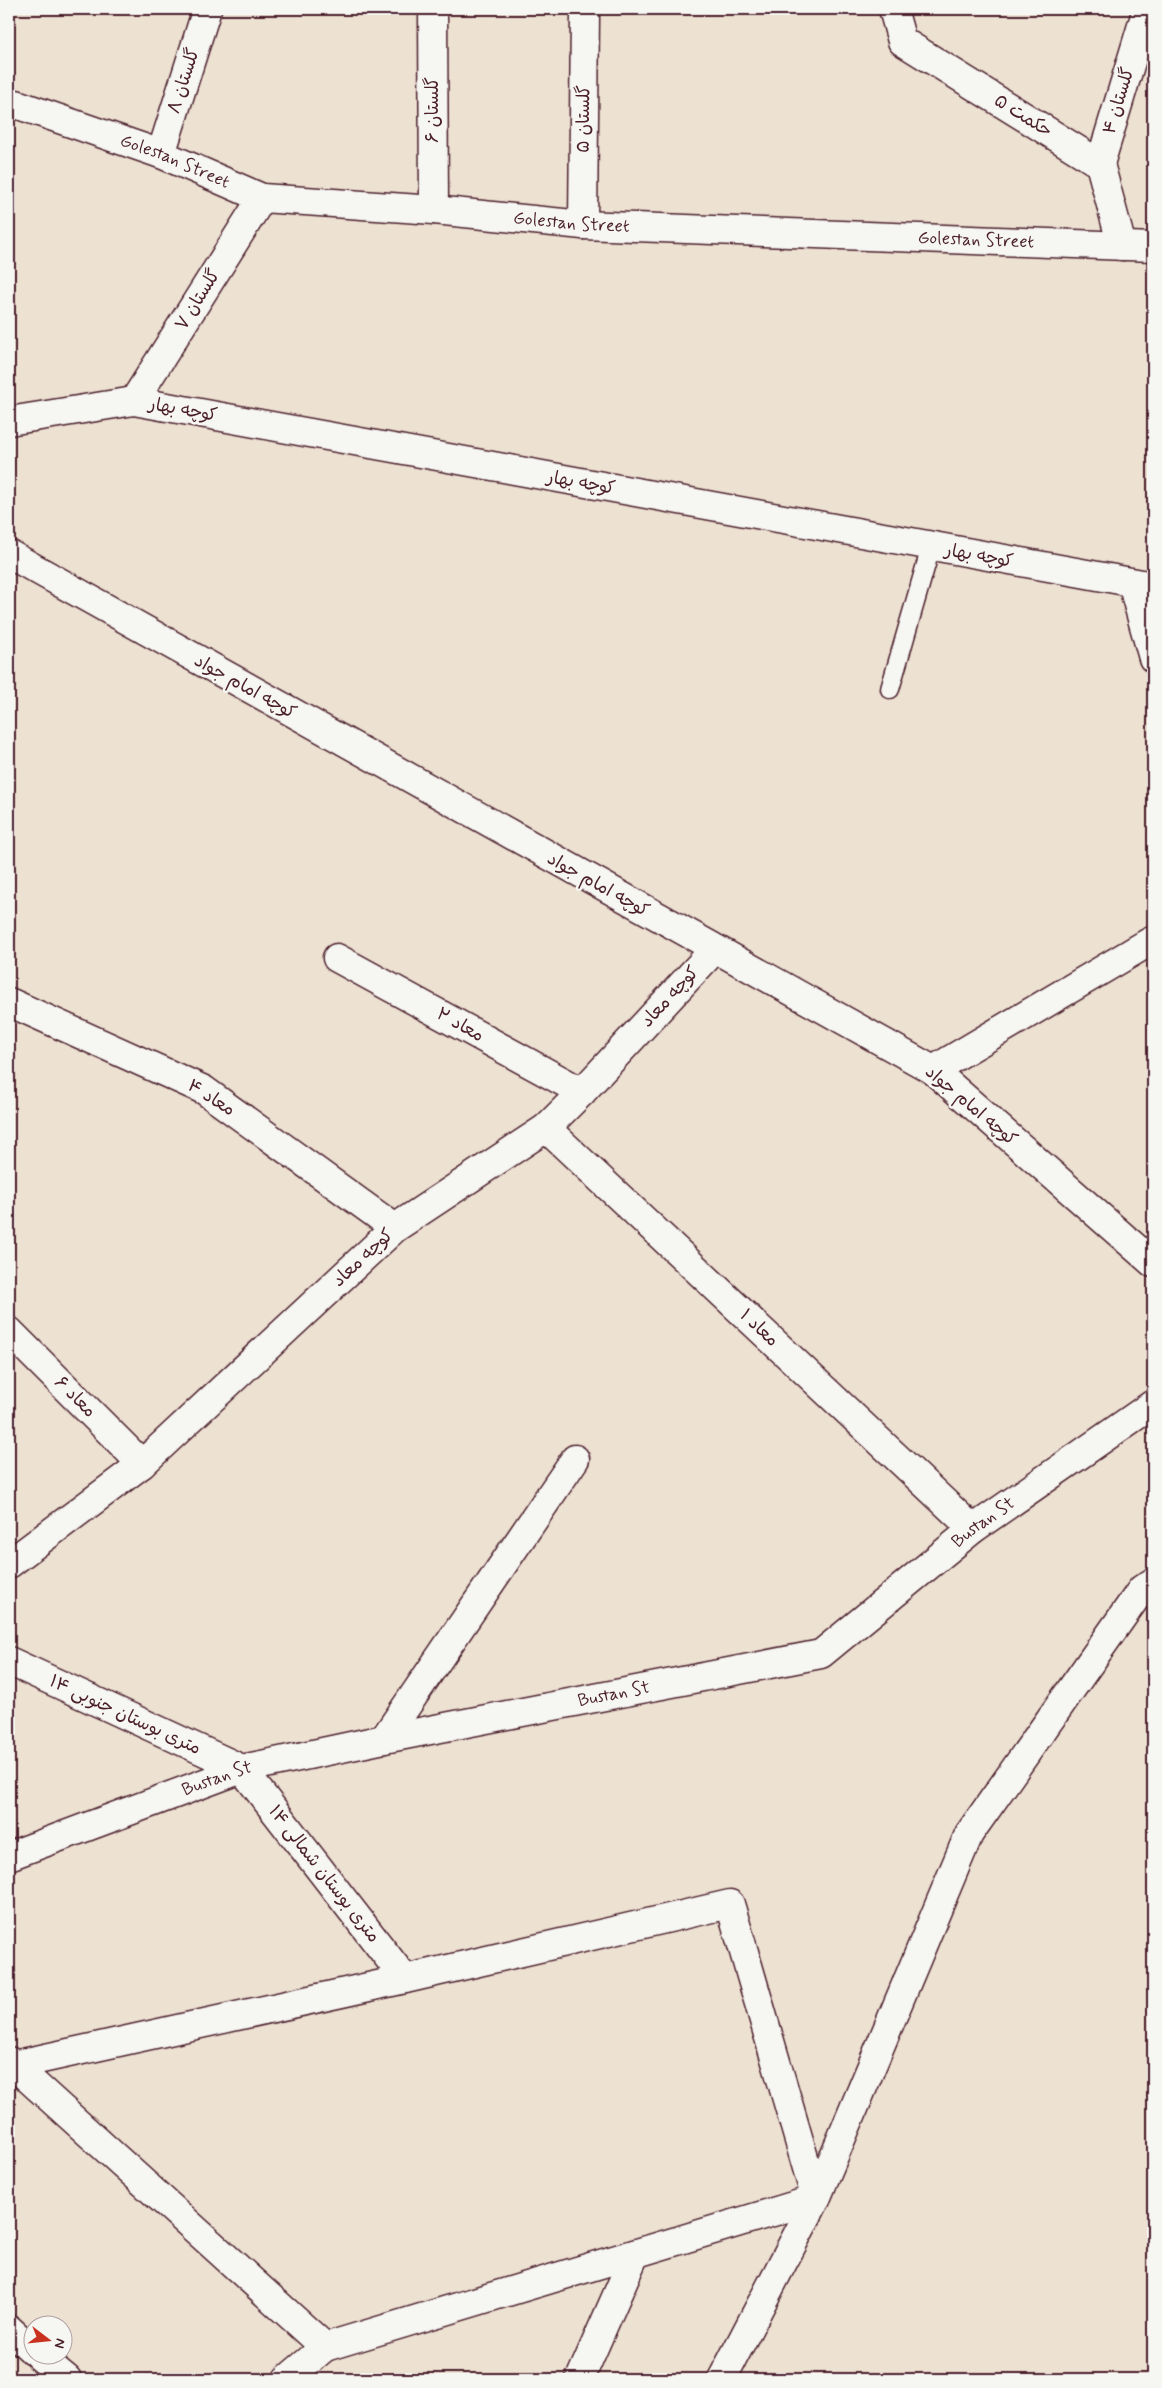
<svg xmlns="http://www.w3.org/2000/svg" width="1162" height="2388" font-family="Mynerve,'Playpen Sans Arabic',sans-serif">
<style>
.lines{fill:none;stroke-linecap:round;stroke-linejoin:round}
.service-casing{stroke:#4a1f2b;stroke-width:21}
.minor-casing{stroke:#4a1f2b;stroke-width:31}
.tertiary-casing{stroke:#4a1f2b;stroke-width:31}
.secondary-casing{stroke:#4a1f2b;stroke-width:31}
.service{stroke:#f6f6f2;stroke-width:18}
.minor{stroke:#f6f6f2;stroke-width:28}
.tertiary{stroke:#f6f6f2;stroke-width:28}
.secondary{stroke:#f6f6f2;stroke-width:28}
.labels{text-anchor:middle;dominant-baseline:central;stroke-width:5;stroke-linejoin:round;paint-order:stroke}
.street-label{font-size:18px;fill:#4a1f2b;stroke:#f6f6f2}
</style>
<rect width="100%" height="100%" fill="#ede1d2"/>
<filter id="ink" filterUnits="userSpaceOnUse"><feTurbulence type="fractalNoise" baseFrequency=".02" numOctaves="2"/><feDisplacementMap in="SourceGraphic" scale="10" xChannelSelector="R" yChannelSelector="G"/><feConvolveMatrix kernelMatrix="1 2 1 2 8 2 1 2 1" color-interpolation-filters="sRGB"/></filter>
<g filter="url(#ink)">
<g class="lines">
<defs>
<polyline id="service" points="890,689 931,547"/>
<g id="minor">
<polyline points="433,9 434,210"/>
<polyline points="893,9 902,41 1100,164 1122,246"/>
<polyline points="161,154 207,9"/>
<polyline points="1100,164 1147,9"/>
<polyline points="583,225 585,14"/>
<polyline points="134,401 262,198"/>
<polyline points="9,421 134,401 1153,586"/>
<polyline points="9,554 933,1070 1153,1263"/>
<polyline points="1132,583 1153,658"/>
<polyline points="337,958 582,1092"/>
<polyline points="9,1002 204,1090 395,1228"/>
<polyline points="933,1070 1151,941"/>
<polyline points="546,1128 973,1529"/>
<polyline points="9,1331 142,1464"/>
<polyline points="9,1564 142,1464 395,1228 546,1128 582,1092 714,950"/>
<polyline points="9,1661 242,1769 405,1979"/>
<polyline points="384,1739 575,1459"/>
<polyline points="9,2061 325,2347"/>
<polyline points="14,2065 405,1979 730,1904 816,2199 325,2347 287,2379"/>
<polyline points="9,2329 32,2350"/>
<polyline points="39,2356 67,2379"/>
<polyline points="580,2379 635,2254"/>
<polyline points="722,2379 816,2199 969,1834 1142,1589 1153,1582"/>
</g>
<g id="tertiary">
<path id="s1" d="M 9,1856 L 242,1769 L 384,1739 L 821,1654 L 973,1529 L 1153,1404"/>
</g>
<g id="secondary">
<path id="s2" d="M 9,105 L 16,104 L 161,154 L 262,198 L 434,210 L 583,225 L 1153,247"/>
</g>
</defs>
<use href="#service" class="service-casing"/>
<use href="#minor" class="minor-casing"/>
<use href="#tertiary" class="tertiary-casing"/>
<use href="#secondary" class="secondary-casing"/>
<use href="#service" class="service"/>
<use href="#minor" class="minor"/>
<use href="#tertiary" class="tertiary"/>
<use href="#secondary" class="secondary"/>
</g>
</g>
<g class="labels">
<g class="street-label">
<text transform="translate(184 81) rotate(-72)">گلستان ۸</text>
<text transform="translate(1119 101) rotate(-73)">گلستان ۴</text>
<text transform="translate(433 110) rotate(-90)">گلستان ۶</text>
<text transform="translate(1023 116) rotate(32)">حکمت ۵</text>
<text transform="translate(584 119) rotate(-89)">گلستان ۵</text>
<text stroke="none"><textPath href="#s2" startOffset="176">Golestan Street</textPath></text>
<text stroke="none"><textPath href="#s2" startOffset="581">Golestan Street</textPath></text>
<text stroke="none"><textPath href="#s2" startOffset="986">Golestan Street</textPath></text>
<text transform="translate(198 300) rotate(-58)">گلستان ۷</text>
<text transform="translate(183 410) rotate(10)">کوچه بهار</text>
<text transform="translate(581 483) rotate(10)">کوچه بهار</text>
<text transform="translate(979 556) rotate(10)">کوچه بهار</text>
<text transform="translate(245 687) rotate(29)">کوچه امام جواد</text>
<text transform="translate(598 885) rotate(29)">کوچه امام جواد</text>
<text transform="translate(670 997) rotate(-47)">کوچه معاد</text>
<text transform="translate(460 1025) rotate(29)">معاد ۲</text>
<text transform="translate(211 1098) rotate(32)">معاد ۴</text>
<text transform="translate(971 1106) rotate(40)">کوچه امام جواد</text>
<text transform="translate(363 1258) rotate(-43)">کوچه معاد</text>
<text transform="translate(759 1328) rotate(43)">معاد ۱</text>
<text transform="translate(75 1397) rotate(45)">معاد ۶</text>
<text stroke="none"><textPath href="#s1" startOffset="1048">Bustan St</textPath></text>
<text stroke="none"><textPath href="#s1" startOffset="628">Bustan St</textPath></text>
<text transform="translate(125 1715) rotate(25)">۱۴ متری بوستان جنوبی</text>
<text stroke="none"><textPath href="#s1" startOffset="222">Bustan St</textPath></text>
<text transform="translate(324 1874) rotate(52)">۱۴ متری بوستان شمالی</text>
</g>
</g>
<rect width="1162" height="2388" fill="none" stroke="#f6f6f2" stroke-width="30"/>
<rect x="15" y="15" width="1132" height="2358" fill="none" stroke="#4a1f2b" stroke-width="2" filter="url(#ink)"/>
<g transform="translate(48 2340) rotate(106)"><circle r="24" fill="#f6f6f2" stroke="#b1a0a2"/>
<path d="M0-4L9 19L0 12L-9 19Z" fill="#c8321e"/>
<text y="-8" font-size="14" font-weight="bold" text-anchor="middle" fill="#4a1f2b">N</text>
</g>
</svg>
